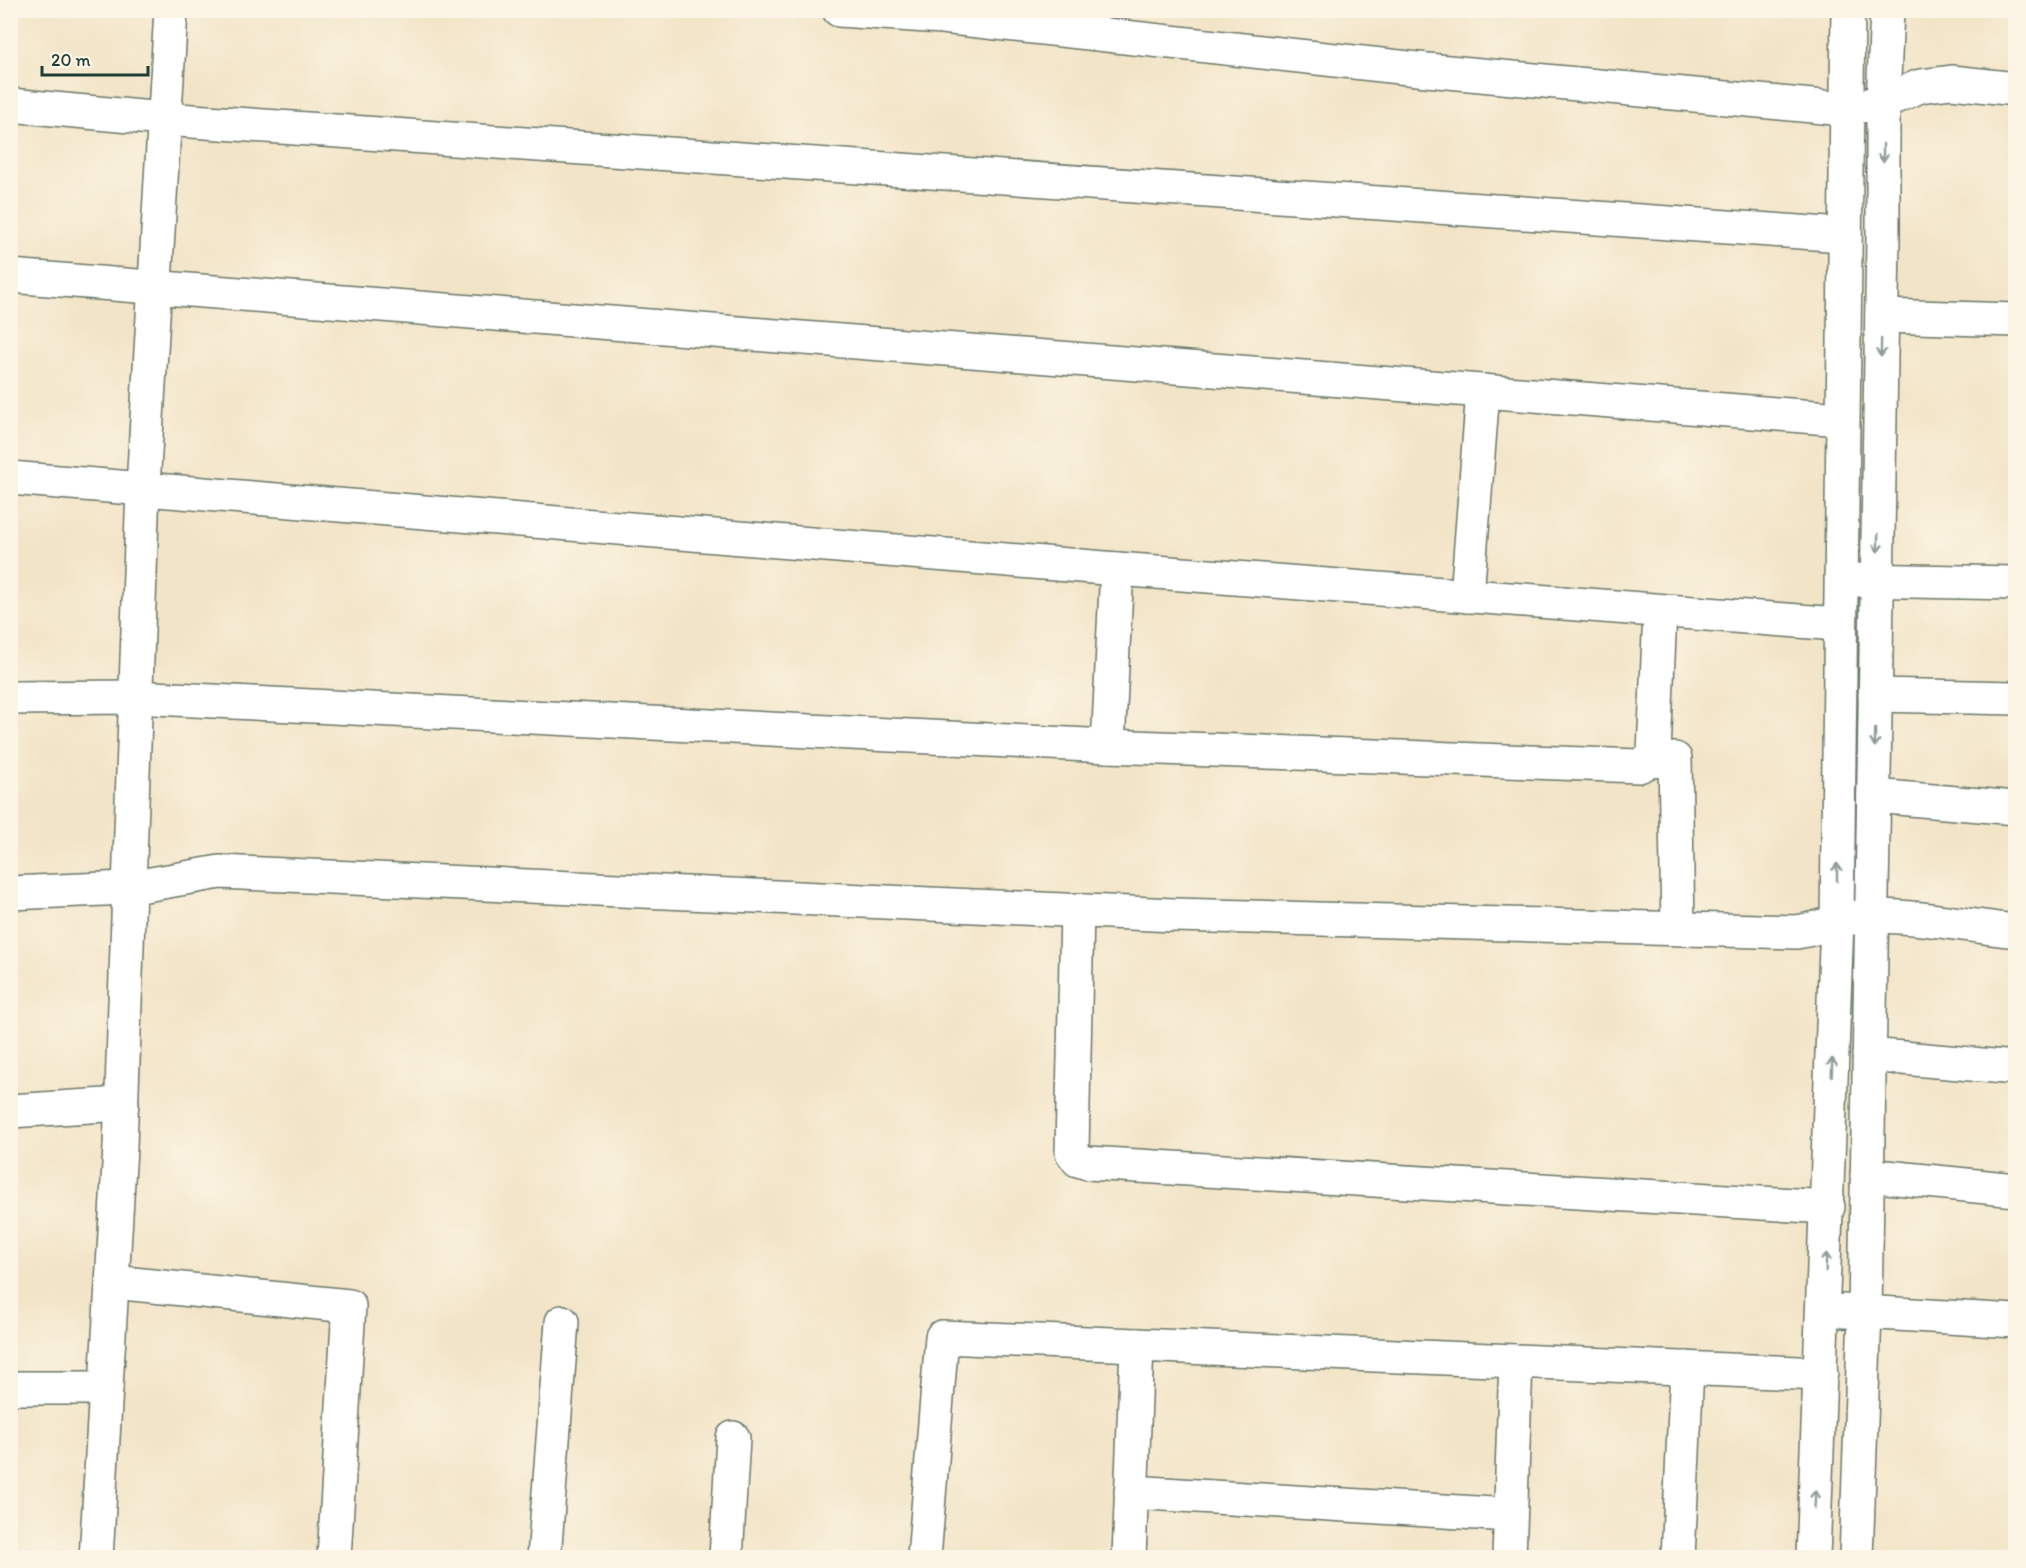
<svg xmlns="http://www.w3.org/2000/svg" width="2026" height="1568" font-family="Itim,sans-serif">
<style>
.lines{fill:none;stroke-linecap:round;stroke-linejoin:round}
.minor-casing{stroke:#697767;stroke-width:36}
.minor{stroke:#fff;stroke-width:33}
.oneway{stroke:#8f9e9a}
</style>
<rect width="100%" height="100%" fill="#fcf5e5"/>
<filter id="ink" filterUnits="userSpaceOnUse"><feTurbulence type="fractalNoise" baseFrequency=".0167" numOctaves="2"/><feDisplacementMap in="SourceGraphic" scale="12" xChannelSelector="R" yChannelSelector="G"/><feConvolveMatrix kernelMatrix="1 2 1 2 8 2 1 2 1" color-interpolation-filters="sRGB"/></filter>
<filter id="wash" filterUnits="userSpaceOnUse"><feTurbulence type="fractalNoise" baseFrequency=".008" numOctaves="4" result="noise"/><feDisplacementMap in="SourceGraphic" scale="24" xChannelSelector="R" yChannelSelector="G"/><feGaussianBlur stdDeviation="1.35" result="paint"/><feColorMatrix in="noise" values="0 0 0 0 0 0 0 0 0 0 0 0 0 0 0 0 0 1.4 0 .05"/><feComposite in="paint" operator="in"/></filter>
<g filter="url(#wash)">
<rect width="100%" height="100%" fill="#f2e4c7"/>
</g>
<g filter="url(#ink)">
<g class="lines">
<defs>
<g id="minor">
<polyline points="839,10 942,17 1427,70 1845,109 1883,102 1920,86 1952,82 2016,89"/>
<polyline points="10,105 163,119 1843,235"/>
<polyline points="10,276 1841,419"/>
<polyline points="1882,316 2016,320"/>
<polyline points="10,478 1117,569 1838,624"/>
<polyline points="1856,580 2016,583"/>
<polyline points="1467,596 1483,391"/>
<polyline points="1875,695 2016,698"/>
<polyline points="10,698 134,697 1108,746 1117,569"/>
<polyline points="1108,746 1639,766 1649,761 1654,753 1660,611"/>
<polyline points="1649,761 1675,759 1678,928"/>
<polyline points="1874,796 2016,808"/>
<path d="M 10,893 L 128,888 L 220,872 L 1174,915 L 1796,932 C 1822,929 1846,915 1873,916 C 1920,916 1969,926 2016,931"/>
<polyline points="1077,910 1072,1152 1078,1160 1088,1163 1828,1207"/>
<polyline points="1869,1055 2016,1068"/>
<polyline points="10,1111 122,1104"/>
<polyline points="1867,1175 2016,1190"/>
<polyline points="113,1282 349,1306 334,1558"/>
<polyline points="1844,1311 2016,1321"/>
<polyline points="10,1388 106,1388"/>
<polyline points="1131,1492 1510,1515"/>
<polyline points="96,1558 120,1147 143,487 171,10"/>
<polyline points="544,1558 562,1322"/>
<polyline points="726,1558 733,1438"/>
<polyline points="924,1558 942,1337 1137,1345"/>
<polyline points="1129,1558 1137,1345 1821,1374"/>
<polyline points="1509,1558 1516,1361"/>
<polyline points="1678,1558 1687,1368"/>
<polyline points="1813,1558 1837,921 1848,10"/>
<polyline points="1856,1558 1865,1313 1883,238 1883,102 1887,10"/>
</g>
</defs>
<use href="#minor" class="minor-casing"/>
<use href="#minor" class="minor"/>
</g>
<defs><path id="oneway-shaft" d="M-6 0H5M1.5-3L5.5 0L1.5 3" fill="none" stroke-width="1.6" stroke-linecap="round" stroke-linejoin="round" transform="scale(1.5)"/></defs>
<g class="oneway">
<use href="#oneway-shaft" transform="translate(1883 153) rotate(90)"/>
<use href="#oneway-shaft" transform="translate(1881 348) rotate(91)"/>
<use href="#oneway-shaft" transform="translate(1878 543) rotate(91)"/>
<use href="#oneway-shaft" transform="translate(1875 738) rotate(91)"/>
<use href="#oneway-shaft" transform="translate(1837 872) rotate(-90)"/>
<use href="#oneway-shaft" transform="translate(1832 1067) rotate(-88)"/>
<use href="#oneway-shaft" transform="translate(1826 1262) rotate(-88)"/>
<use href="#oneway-shaft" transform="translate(1815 1499) rotate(-87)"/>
</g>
</g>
<rect width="2026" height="1568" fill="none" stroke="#fcf5e5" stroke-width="36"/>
<path d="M42 66v9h106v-9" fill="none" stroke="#1f3d34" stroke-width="3"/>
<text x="51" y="66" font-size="18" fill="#1f3d34" stroke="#fcf5e5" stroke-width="4.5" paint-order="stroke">20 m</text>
</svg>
